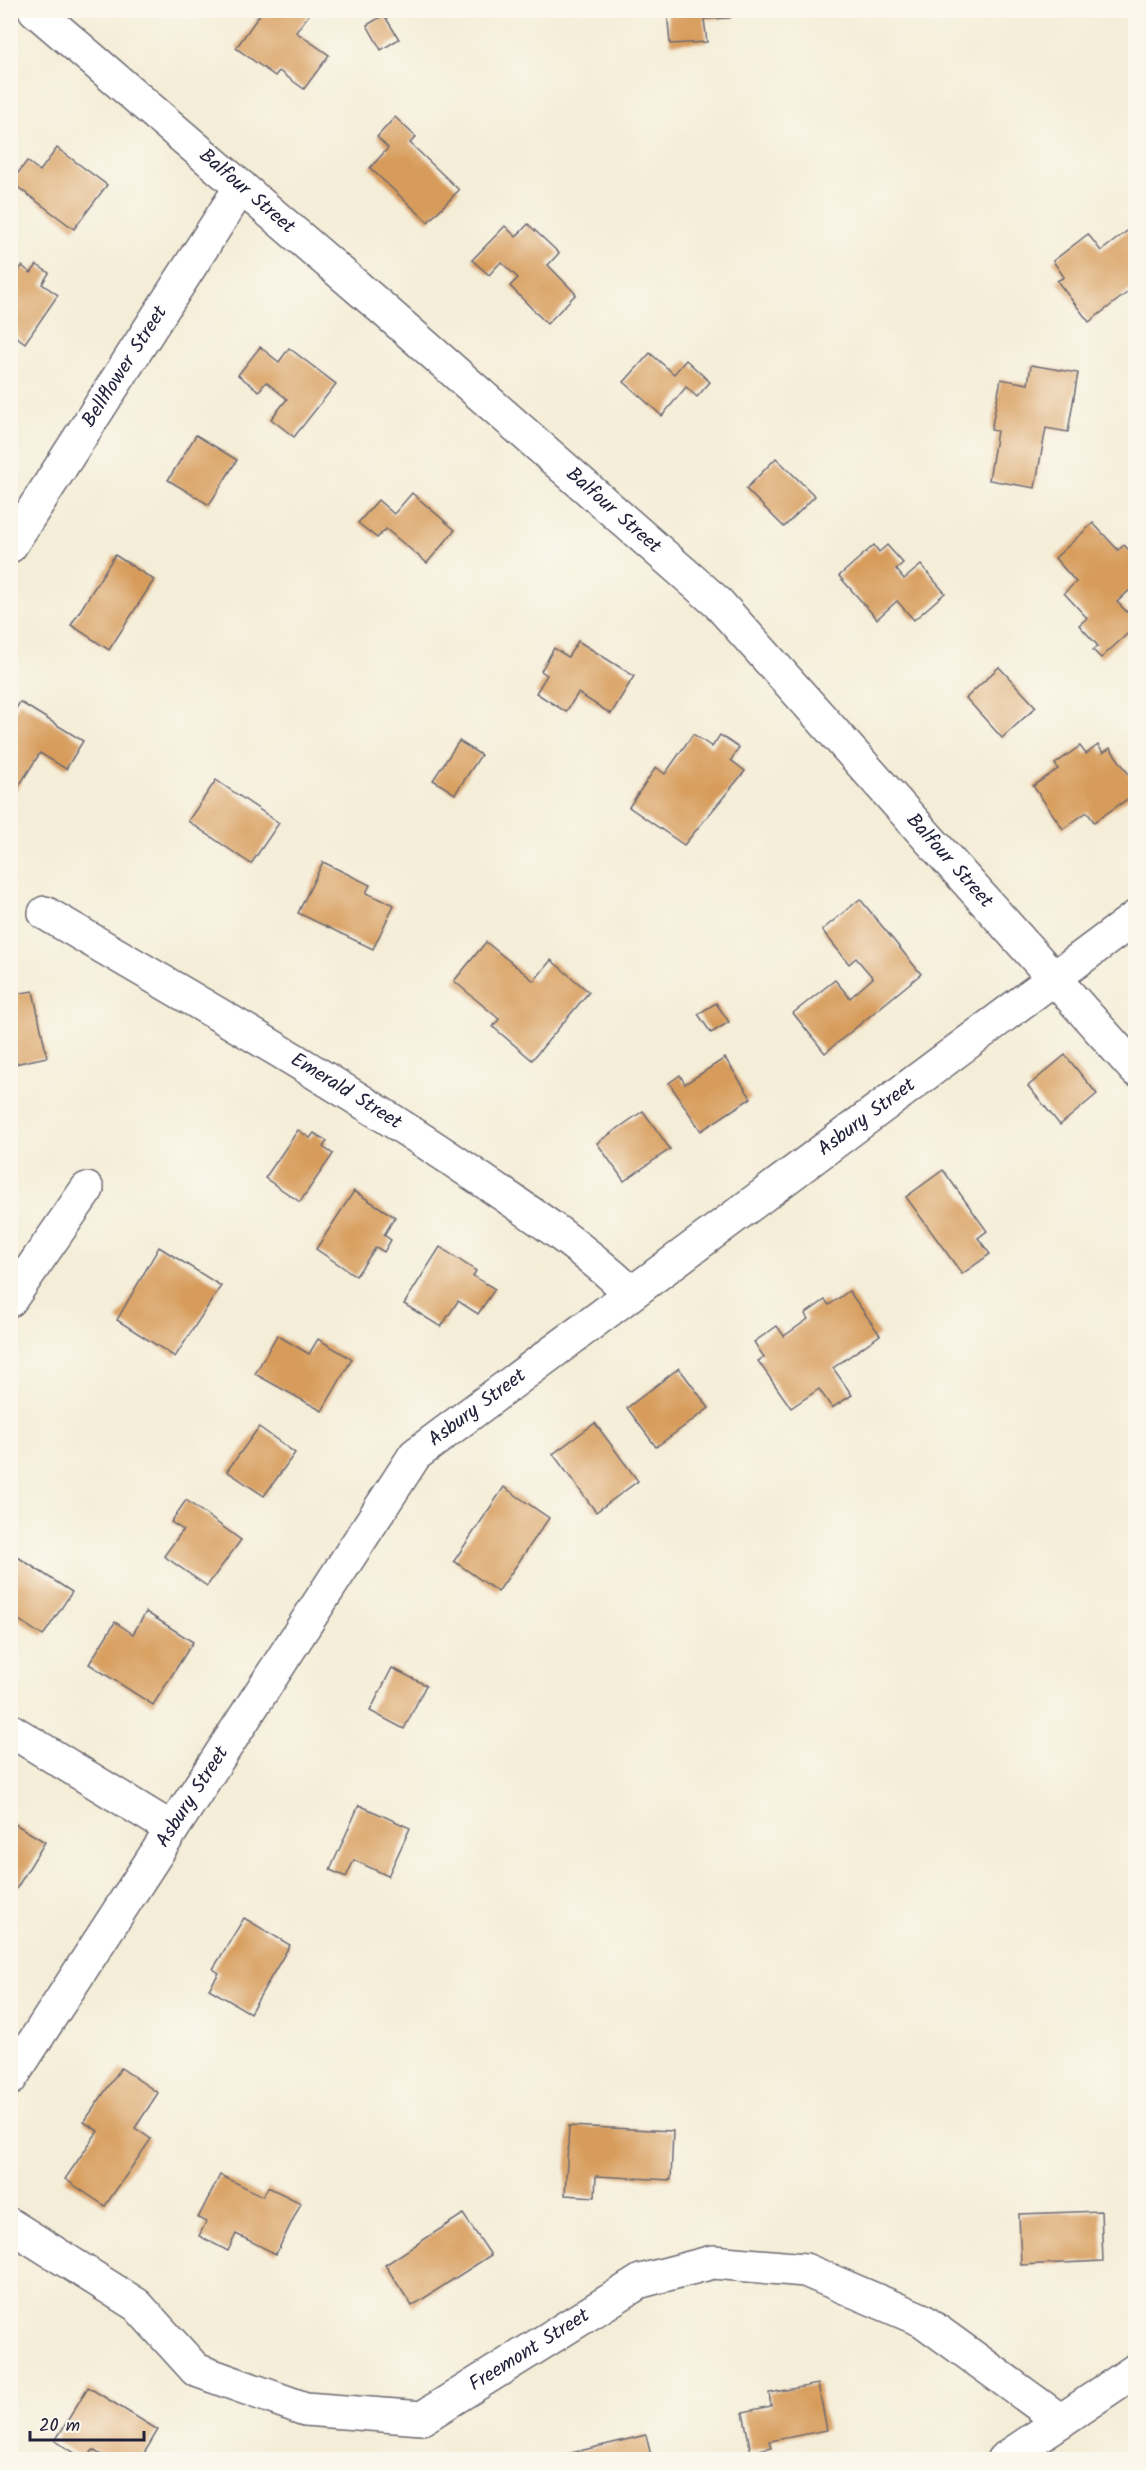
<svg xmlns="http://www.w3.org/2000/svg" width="1146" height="2470" font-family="Kalam,sans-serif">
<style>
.building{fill:#d79c5c}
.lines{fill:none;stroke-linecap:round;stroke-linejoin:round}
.street-casing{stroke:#6c6972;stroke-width:36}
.street{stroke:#fff;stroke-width:33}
.labels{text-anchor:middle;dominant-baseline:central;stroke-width:6;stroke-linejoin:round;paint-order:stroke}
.street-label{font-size:20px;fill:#22223b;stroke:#fbf7ec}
</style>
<rect width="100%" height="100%" fill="#fbf7ec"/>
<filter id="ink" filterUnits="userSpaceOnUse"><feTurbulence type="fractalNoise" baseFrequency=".0167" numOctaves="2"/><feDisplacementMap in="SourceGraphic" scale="12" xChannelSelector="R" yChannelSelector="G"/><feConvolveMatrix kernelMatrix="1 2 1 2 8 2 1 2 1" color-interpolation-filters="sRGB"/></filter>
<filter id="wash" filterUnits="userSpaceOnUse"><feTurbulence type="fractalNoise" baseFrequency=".008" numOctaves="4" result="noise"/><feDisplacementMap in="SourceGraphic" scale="24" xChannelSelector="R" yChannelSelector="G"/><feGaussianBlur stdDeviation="1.35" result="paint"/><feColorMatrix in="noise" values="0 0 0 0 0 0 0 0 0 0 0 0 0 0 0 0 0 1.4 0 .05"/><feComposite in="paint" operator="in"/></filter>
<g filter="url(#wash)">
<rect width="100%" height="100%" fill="#f4edd7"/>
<g id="blocks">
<g class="building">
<polygon points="263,10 311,12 296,32 329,55 304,89 279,71 275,76 236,48"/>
<polygon points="667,10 730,10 730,18 704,19 707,42 670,44"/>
<polygon points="791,10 835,10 835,13 791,12"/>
<polygon points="384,15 399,39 381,50 367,25"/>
<polygon points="395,117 416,137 410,143 459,190 428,222 370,168 388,148 377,137"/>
<polygon points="57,148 107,185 74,229 11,182 27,161 40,171"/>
<polygon points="528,224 559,253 548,265 576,294 547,324 510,286 518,278 501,262 489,275 472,260 505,226 516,237"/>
<polygon points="1131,228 1136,234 1136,286 1089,322 1057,281 1064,277 1053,261 1088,234 1101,251"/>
<polygon points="37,265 49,273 42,284 58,295 25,343 10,332 10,283 22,266 31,273"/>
<polygon points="260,347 279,362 289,348 336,384 294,437 271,419 287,399 266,382 259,391 238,375"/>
<polygon points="650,353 674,374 686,360 710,382 697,397 686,387 662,416 624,382"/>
<polygon points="1031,365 1078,373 1068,432 1046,428 1035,488 989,480 997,431 991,430 1001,379 1028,384"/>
<polygon points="196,435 237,460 209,505 168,480"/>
<polygon points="776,458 815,496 784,527 746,489"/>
<polygon points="412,493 455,530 427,563 386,529 377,538 358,523 378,500 394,514"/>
<polygon points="1093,523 1118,550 1124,545 1136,557 1136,584 1117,602 1136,621 1136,626 1101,658 1093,650 1098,646 1079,625 1087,618 1064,593 1076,582 1055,558"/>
<polygon points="874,545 879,552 887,545 903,563 896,569 904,579 921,565 945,593 914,620 897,601 877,619 839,576"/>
<polygon points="115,555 154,580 109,650 71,625"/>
<polygon points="578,641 634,676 611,714 578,693 566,712 536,693 547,675 541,671 554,648 568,657"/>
<polygon points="999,667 1036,707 1002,738 966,698"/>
<polygon points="20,702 83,741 66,769 40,753 10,800 10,718"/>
<polygon points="693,734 712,747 720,735 739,748 731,760 745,771 684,845 629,807 656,767 665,774"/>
<polygon points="459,741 481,755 455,794 433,780"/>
<polygon points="1098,745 1103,753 1110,748 1136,784 1136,793 1094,822 1087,812 1063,829 1033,786 1058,769 1055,764 1080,746 1086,754"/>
<polygon points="216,780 279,823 251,864 188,821"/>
<polygon points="323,862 370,885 366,893 394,905 373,949 298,913"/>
<polygon points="860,899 921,974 825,1053 793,1013 835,980 850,998 873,978 856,958 849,964 822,930"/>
<polygon points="486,942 534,981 551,960 589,992 532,1060 493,1027 499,1019 454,981"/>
<polygon points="33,991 47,1057 10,1065 10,995"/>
<polygon points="716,1003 729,1022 711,1033 698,1014"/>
<polygon points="1065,1055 1097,1094 1060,1125 1028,1086"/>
<polygon points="725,1058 751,1098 701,1131 669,1083 680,1075 685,1084"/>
<polygon points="643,1111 670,1149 624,1181 597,1143"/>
<polygon points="298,1130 310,1138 314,1133 327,1141 323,1147 333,1154 300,1202 265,1178"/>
<polygon points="943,1170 987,1231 978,1238 990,1254 962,1274 906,1197"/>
<polygon points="354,1191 395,1217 384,1235 391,1240 384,1252 376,1247 356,1276 316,1249"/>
<polygon points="159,1247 221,1286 175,1357 117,1320"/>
<polygon points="440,1247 476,1271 473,1276 495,1289 478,1314 458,1301 441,1327 404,1304"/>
<polygon points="849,1291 880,1335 833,1368 852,1395 832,1408 819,1389 791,1408 758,1361 764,1357 754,1342 777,1326 784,1336 808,1319 805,1314 825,1300 829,1305"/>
<polygon points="277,1335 309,1354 318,1339 352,1359 322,1411 255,1374"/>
<polygon points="679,1368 709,1408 656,1447 627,1408"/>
<polygon points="595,1423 638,1481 596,1512 553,1454"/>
<polygon points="259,1427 295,1453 264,1496 227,1471"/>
<polygon points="504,1487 549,1518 498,1592 454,1561"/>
<polygon points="186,1500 241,1540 207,1586 164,1556 183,1530 171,1522"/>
<polygon points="10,1552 72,1592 43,1636 10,1614"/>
<polygon points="146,1612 193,1642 153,1705 89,1664 115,1622 133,1634"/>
<polygon points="392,1668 426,1685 404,1729 370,1711"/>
<polygon points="359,1805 410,1828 388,1876 354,1860 346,1877 330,1870"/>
<polygon points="10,1821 45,1842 10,1899"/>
<polygon points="244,1918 290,1945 250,2013 209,1989 219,1973 213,1969"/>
<polygon points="121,2068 158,2093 135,2128 151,2139 105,2206 65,2179 98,2131 84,2122"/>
<polygon points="569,2126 673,2131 671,2180 596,2176 595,2197 565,2195"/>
<polygon points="220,2175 263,2196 268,2187 301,2203 276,2254 236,2234 228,2251 199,2236 206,2222 198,2218"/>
<polygon points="1101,2211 1103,2261 1021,2265 1019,2214"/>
<polygon points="463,2214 491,2255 412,2306 385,2265"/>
<polygon points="818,2384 827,2430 770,2441 772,2447 751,2452 743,2412 771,2406 769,2393"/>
<polygon points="88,2387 158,2430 140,2460 109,2460 93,2450 86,2460 55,2441"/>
<polygon points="646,2435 652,2460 546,2460 546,2459"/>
</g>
</g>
</g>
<g filter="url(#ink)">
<use href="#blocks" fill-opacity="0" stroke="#6c6972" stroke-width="1.5"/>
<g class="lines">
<defs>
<g id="street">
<path id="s1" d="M 35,10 L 384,310 L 718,603 L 1136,1070"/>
<path id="s2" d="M 10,546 L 241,187"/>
<path id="s3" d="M 45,913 C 180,992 317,1070 448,1157 C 511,1200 575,1240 630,1292"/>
<polyline points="10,1300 87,1189"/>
<polyline points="10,1730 172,1829"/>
<path id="s4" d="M 10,2079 L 415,1455 L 1136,917"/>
<path id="s5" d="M 10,2225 L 137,2305 L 196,2370 L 305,2409 L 422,2418 L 641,2281 L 713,2262 L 805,2270 L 922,2320 L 1061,2421"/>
<polyline points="1003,2460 1136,2370"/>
</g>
</defs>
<use href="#street" class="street-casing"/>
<use href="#street" class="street"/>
</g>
</g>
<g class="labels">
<g class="street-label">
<text stroke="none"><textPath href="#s1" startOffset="279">Balfour Street</textPath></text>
<text stroke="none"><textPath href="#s2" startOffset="213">Bellflower Street</textPath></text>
<text stroke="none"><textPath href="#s1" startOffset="765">Balfour Street</textPath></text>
<text stroke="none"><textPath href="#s1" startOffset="1251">Balfour Street</textPath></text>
<text stroke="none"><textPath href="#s3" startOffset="350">Emerald Street</textPath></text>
<text stroke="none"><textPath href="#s4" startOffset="1308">Asbury Street</textPath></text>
<text stroke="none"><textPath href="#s4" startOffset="822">Asbury Street</textPath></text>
<text stroke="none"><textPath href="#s4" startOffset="336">Asbury Street</textPath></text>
<text stroke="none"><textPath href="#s5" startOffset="598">Freemont Street</textPath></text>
</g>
</g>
<rect width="1146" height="2470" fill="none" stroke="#fbf7ec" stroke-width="36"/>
<path d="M30 2431v9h114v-9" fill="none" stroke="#22223b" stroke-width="3"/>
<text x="39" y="2431" font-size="18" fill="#22223b" stroke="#fbf7ec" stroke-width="4.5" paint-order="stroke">20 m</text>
</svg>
